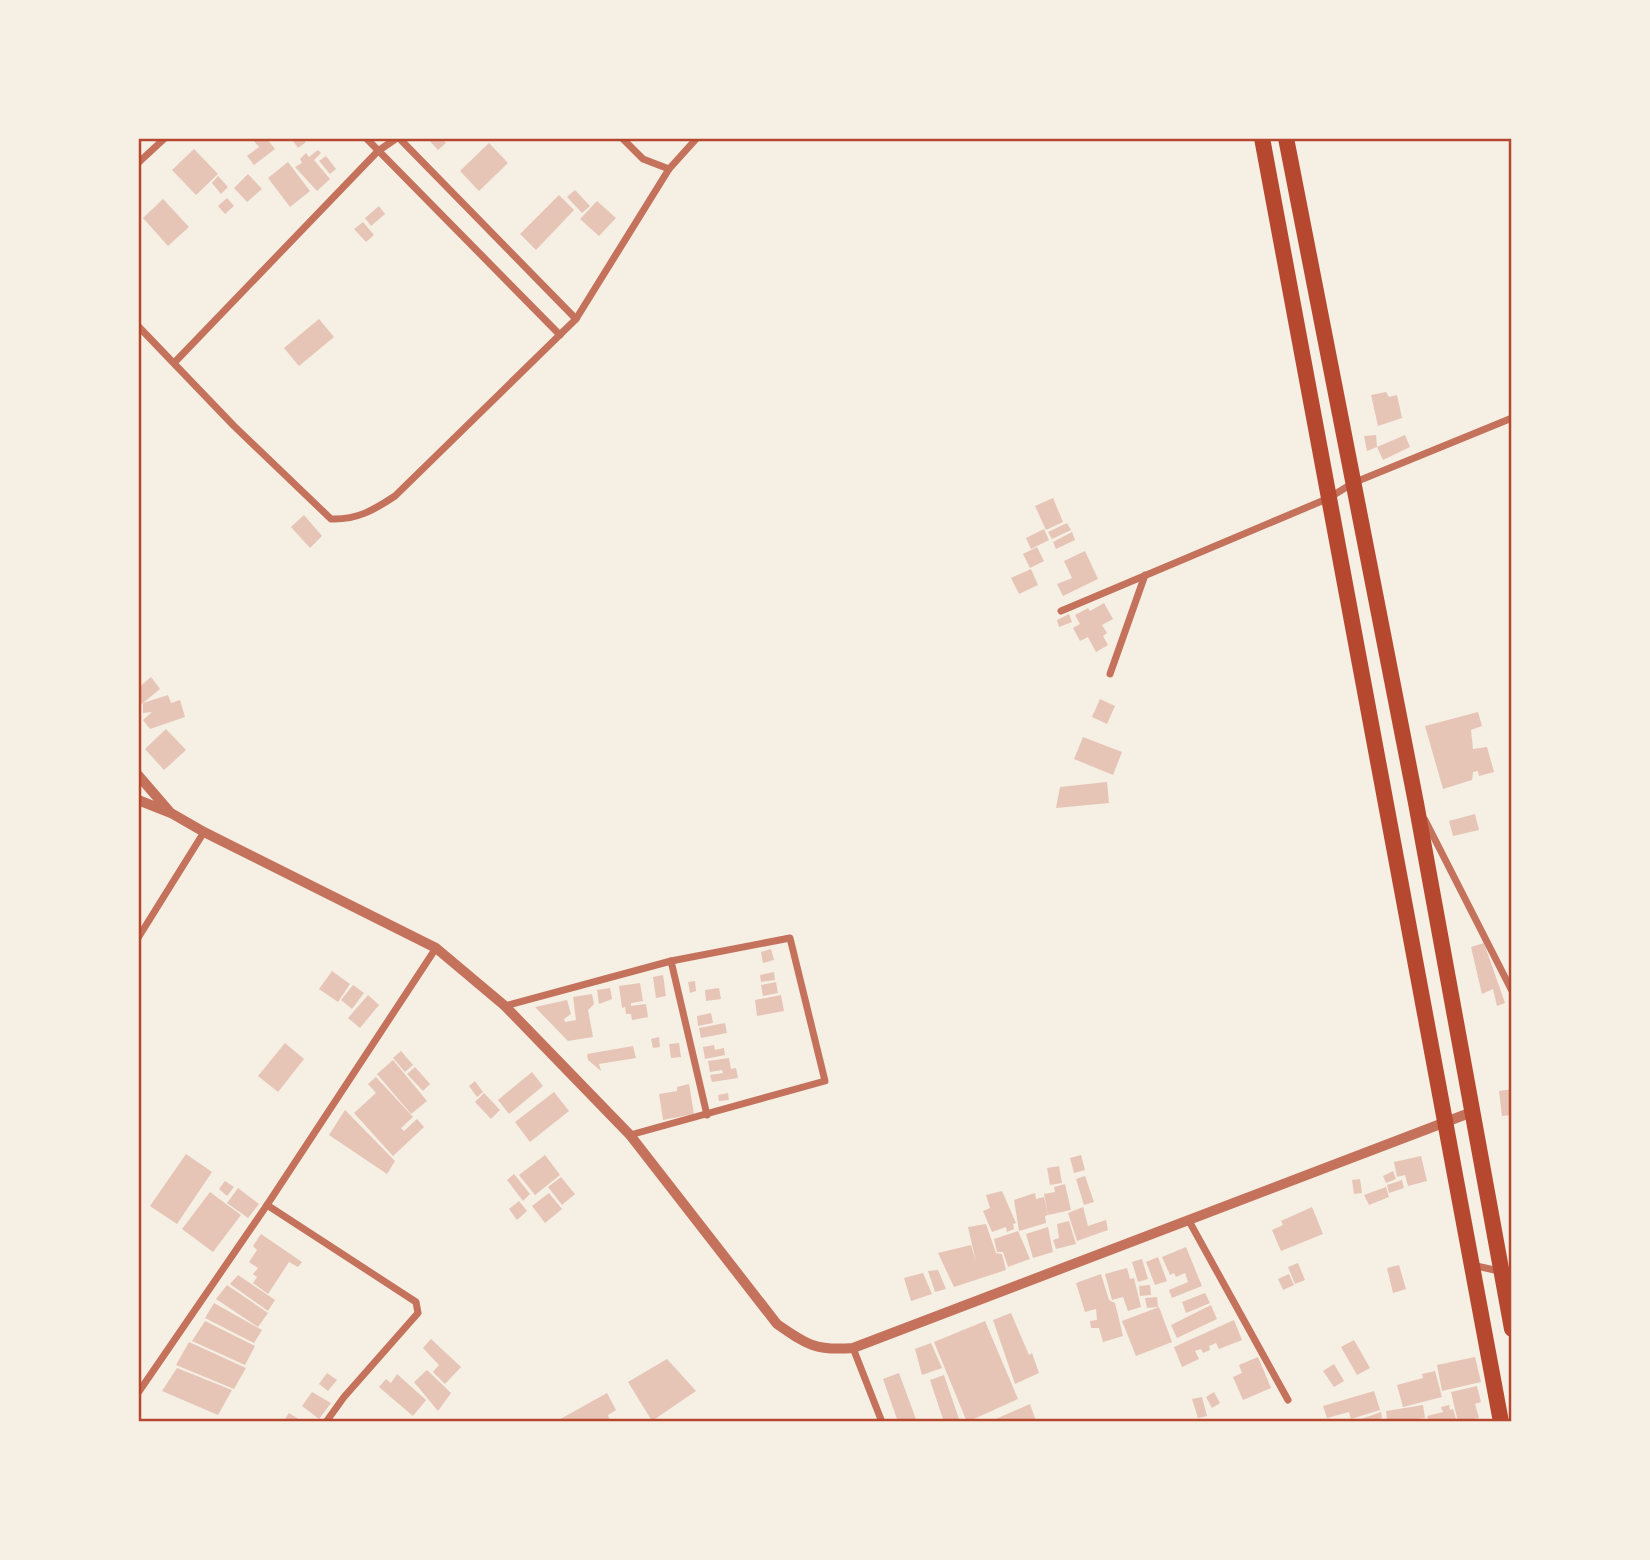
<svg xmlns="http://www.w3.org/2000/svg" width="1650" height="1560" font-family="'Titillium Web',sans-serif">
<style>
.building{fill:#e6c5b7}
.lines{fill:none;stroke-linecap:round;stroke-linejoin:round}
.minor{stroke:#c5725c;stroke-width:7}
.tertiary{stroke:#c5725c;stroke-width:10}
.trunk{stroke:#b5482f;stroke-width:16}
.neatline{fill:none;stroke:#b5482f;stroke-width:2.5}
</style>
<rect width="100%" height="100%" fill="#f6efe4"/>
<g class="building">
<polygon points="255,138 266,138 275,149 254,165 247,156 259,147 253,140"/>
<polygon points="291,138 302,138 306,142 298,148"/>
<polygon points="427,138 441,138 446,143 438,150"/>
<polygon points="489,143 508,163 479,191 460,171"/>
<polygon points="194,149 218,174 196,195 172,170"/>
<polygon points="318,150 321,153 314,160 330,179 317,191 295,167 302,163 300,159 306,153 309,157"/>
<polygon points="326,156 336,169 330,174 319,161"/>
<polygon points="288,162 310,191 290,207 268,178"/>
<polygon points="248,174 262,189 247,202 234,188"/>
<polygon points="218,176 228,187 221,194 212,183"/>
<polygon points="575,190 590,206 582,213 567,197"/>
<polygon points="559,195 574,210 536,250 520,234"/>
<polygon points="227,198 234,206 225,214 218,206"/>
<polygon points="163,199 189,227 168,246 143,218"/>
<polygon points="597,201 616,218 599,236 580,219"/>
<polygon points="379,206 385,214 371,226 365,218"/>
<polygon points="363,222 374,235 366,242 354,229"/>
<polygon points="319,319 334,337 299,366 284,348"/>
<polygon points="1386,392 1389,397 1397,395 1402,418 1378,426 1371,395"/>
<polygon points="1376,435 1377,447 1367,451 1364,436"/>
<polygon points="1405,435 1410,447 1383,460 1377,447"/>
<polygon points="1053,498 1063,522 1046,530 1035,506"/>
<polygon points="304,515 322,536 310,548 291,527"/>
<polygon points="1067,523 1071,530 1052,539 1048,532"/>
<polygon points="1044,529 1049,540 1031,549 1026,538"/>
<polygon points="1072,532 1075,540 1056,549 1053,542"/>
<polygon points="1037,547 1044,561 1030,568 1023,554"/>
<polygon points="1085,551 1098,579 1063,596 1057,584 1072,578 1064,561"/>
<polygon points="1031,569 1038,585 1019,594 1011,578"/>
<polygon points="1104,603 1113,619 1102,625 1107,633 1103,636 1108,645 1096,652 1088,637 1080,641 1073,628 1080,624 1075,615 1088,608 1090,611"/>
<polygon points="1069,614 1072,622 1059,627 1057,620"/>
<polygon points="151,677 160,689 138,707 138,688"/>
<polygon points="168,695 171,703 180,700 185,717 150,729 143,720 152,712 143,713 143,703"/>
<polygon points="1100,699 1115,706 1107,724 1092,717"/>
<polygon points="1478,712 1482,726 1471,730 1473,749 1487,747 1494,772 1479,776 1478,771 1473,772 1472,780 1443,789 1425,726"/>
<polygon points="166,729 186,750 164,770 145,749"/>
<polygon points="1083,737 1122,752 1113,775 1074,759"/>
<polygon points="1107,782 1109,803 1056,808 1060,787"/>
<polygon points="1475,814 1479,830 1453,836 1449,821"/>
<polygon points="1484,943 1505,1003 1497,1006 1493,989 1482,994 1471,947"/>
<polygon points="771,949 774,960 763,963 761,952"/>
<polygon points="332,971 350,984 338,1002 319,989"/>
<polygon points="774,972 775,980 761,982 760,975"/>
<polygon points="663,975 666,996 656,998 653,977"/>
<polygon points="695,981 696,991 690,993 688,982"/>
<polygon points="776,982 778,993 763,996 761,985"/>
<polygon points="640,983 643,1001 631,1003 631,1006 646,1004 648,1017 632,1020 631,1014 626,1014 625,1007 622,1008 619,986"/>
<polygon points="353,985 364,993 352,1009 341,1000"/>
<polygon points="610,988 612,999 599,1004 597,990"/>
<polygon points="719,988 721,999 706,1001 705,990"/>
<polygon points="592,994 594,1004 588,1010 593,1037 568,1041 535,1007 567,1000 571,1014 564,1019 565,1022 576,1020 573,997"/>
<polygon points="368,995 379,1005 360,1028 348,1018"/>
<polygon points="781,995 784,1011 757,1016 755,1000"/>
<polygon points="711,1013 713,1023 698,1026 697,1016"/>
<polygon points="725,1023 727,1033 701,1038 699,1028"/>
<polygon points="659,1037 660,1047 653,1048 651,1039"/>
<polygon points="285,1043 304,1059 278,1092 258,1076"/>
<polygon points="679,1043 681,1057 671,1058 669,1044"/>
<polygon points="714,1045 715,1050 724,1048 725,1055 705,1059 703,1047"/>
<polygon points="633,1046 636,1058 599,1064 601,1071 588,1060 587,1054"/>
<polygon points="401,1051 413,1065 405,1072 393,1058"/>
<polygon points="729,1058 731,1069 736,1068 738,1078 712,1082 710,1075 723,1073 722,1070 710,1072 708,1061"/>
<polygon points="393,1060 427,1101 411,1114 377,1074"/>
<polygon points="415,1067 430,1084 423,1091 407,1074"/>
<polygon points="532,1072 543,1086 509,1114 498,1100"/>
<polygon points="376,1077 413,1117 401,1128 404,1131 417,1119 424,1127 393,1156 354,1113 376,1093 368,1084"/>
<polygon points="475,1081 483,1092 477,1097 469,1086"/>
<polygon points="689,1084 694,1114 663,1120 659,1094 677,1091 677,1087"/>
<polygon points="1512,1089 1512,1115 1502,1116 1499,1091"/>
<polygon points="554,1092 569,1111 530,1142 515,1122"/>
<polygon points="484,1093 500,1110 491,1119 475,1102"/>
<polygon points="728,1093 729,1100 719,1101 718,1095"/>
<polygon points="345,1110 395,1161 387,1174 329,1135"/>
<polygon points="186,1154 212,1172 177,1224 150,1206"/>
<polygon points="545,1155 560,1175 535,1195 519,1175"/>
<polygon points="1081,1155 1085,1170 1074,1173 1070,1158"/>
<polygon points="1421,1156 1427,1181 1408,1186 1405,1175 1397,1177 1394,1162"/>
<polygon points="1059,1166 1062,1183 1050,1185 1047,1168"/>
<polygon points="1393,1171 1396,1179 1386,1183 1383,1176"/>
<polygon points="514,1174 530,1194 523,1201 507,1180"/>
<polygon points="1085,1176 1094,1202 1084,1205 1076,1179"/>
<polygon points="561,1177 575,1194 562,1205 548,1187"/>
<polygon points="1360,1179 1362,1193 1354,1194 1352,1180"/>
<polygon points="1402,1180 1404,1188 1389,1193 1387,1185"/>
<polygon points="225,1181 234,1187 227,1196 219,1189"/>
<polygon points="1065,1184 1071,1210 1048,1215 1044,1194 1055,1192 1054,1187"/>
<polygon points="1386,1187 1389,1197 1369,1205 1364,1195"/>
<polygon points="238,1188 259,1204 248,1218 227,1203"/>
<polygon points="1002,1191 1016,1223 1013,1224 1014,1229 1007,1232 1006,1227 992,1232 983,1211 990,1208 986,1195"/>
<polygon points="210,1192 241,1215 213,1252 182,1229"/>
<polygon points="549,1193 562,1209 545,1223 532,1206"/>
<polygon points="1035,1193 1036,1199 1044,1197 1048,1215 1045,1216 1046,1223 1019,1231 1014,1200"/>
<polygon points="519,1201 527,1211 517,1220 509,1209"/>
<polygon points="1083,1207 1088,1226 1106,1220 1108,1230 1077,1241 1068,1213"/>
<polygon points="1312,1207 1323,1234 1281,1251 1272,1230 1283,1225 1281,1221"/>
<polygon points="1069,1221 1076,1244 1056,1249 1053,1240 1059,1238 1057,1224"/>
<polygon points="986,1224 996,1253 1002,1254 1006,1270 954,1287 938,1253 971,1245 976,1262 968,1227"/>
<polygon points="1048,1227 1053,1252 1033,1258 1026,1234"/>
<polygon points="1018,1231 1030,1259 1008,1267 1003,1252 997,1252 994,1239"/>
<polygon points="261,1234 302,1262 298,1267 289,1262 268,1294 253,1283 257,1277 253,1274 258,1268 249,1262 257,1250 253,1246"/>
<polygon points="1186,1247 1202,1286 1172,1298 1169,1290 1188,1282 1185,1273 1176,1277 1174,1273 1170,1275 1162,1257"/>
<polygon points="1158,1257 1167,1281 1155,1285 1146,1262"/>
<polygon points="1142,1259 1148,1279 1138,1282 1132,1262"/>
<polygon points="1298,1263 1305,1280 1295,1284 1288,1267"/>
<polygon points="1399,1265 1406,1289 1393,1293 1387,1268"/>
<polygon points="1127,1268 1130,1279 1134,1278 1141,1307 1128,1311 1123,1297 1112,1300 1105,1274"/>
<polygon points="938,1270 946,1289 935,1292 928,1271"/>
<polygon points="923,1273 932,1294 911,1301 904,1278"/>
<polygon points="1101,1274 1109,1300 1115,1303 1123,1336 1103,1342 1099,1328 1091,1328 1090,1321 1097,1320 1096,1309 1085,1312 1076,1283"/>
<polygon points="1289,1274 1294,1285 1283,1290 1278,1279"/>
<polygon points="238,1275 275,1300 268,1311 230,1284"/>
<polygon points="227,1285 268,1313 258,1327 216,1299"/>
<polygon points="1150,1285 1151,1295 1140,1296 1139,1286"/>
<polygon points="1205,1293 1210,1303 1186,1313 1182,1302"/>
<polygon points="1157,1297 1158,1307 1147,1308 1145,1298"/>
<polygon points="214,1303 262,1330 254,1343 205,1318"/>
<polygon points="1211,1305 1217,1319 1177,1338 1171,1325"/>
<polygon points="1159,1307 1172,1342 1136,1356 1122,1321"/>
<polygon points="1011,1313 1029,1355 1032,1353 1039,1373 1015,1384 993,1320"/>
<polygon points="1234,1320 1242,1340 1219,1349 1216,1343 1209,1346 1210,1350 1203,1353 1201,1349 1195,1351 1199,1359 1182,1367 1174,1347"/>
<polygon points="205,1321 255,1346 245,1365 192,1341"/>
<polygon points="985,1321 1018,1399 967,1422 934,1342"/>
<polygon points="431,1339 461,1367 445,1384 433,1372 439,1365 423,1348"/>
<polygon points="1354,1340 1370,1368 1357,1375 1341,1347"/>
<polygon points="189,1342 246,1368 234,1389 176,1365"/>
<polygon points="931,1343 942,1368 922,1375 915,1349"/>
<polygon points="1258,1357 1271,1388 1243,1400 1233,1377 1242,1373 1239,1365"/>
<polygon points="1475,1357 1481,1382 1442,1391 1437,1365"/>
<polygon points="667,1359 696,1391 652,1421 628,1382"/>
<polygon points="1334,1364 1344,1381 1334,1387 1323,1371"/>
<polygon points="177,1368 232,1390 218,1415 162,1391"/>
<polygon points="427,1370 451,1393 438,1411 414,1382"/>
<polygon points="1435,1371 1442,1397 1403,1407 1397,1385 1423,1378 1422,1374"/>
<polygon points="327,1373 337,1380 328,1391 319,1384"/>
<polygon points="899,1373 917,1422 898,1422 883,1379"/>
<polygon points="397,1374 426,1400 413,1416 379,1387 386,1379 391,1383"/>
<polygon points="944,1375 960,1422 944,1422 930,1380"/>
<polygon points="1477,1386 1481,1402 1475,1404 1479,1418 1458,1422 1451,1392"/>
<polygon points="1374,1391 1380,1410 1351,1419 1349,1412 1327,1418 1323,1406"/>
<polygon points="312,1392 331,1403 319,1419 302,1406"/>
<polygon points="1214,1392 1220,1403 1212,1408 1206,1397"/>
<polygon points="607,1393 616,1410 608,1415 610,1422 555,1422"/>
<polygon points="1202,1397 1207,1416 1198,1418 1192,1399"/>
<polygon points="1030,1404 1036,1421 1034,1422 989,1422"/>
<polygon points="1423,1405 1425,1418 1417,1419 1418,1422 1387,1420 1386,1411"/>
<polygon points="1449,1405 1450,1410 1453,1409 1457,1422 1429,1422 1427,1416 1443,1412 1441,1407"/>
<polygon points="1381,1412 1382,1418 1372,1422 1353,1422"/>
<polygon points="289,1413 303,1422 283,1422"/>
</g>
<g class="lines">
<g class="minor">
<polyline points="366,138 560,335"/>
<polyline points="399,138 576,319"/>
<polyline points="622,138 643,159 669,169"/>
<polyline points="138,163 165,138"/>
<path d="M 138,326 L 234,426 L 331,519 C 357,520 374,510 395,496 L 576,319 L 669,169 L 697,138"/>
<polyline points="174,363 378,151 397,138"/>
<polyline points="1061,611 1329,498 1353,483 1512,418"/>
<polyline points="1110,674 1145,575"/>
<polyline points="1425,820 1512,991"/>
<polyline points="138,938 204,832"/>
<polyline points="671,961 707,1115"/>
<polyline points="505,1006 671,961 790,938 825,1081 630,1135"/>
<polyline points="267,1205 416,1302 418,1313 344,1397 326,1422"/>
<polyline points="1189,1221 1288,1400"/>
<polyline points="1472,1265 1512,1274"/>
<polyline points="853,1348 882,1422"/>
<polyline points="138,1393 267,1205 436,948"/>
</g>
<g class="tertiary">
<polyline points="138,775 169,811"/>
<path d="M 138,800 L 171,813 L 204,832 L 436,948 L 505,1006 L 630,1135 L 777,1324 C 807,1345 816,1351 853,1348 L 1472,1112"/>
</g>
<g class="trunk">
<polyline points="1262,138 1501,1422"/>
<polyline points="1286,138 1416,803 1512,1329"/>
</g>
</g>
<rect width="1650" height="1560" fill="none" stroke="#f6efe4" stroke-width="280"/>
<rect x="140" y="140" width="1370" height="1280" class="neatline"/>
</svg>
